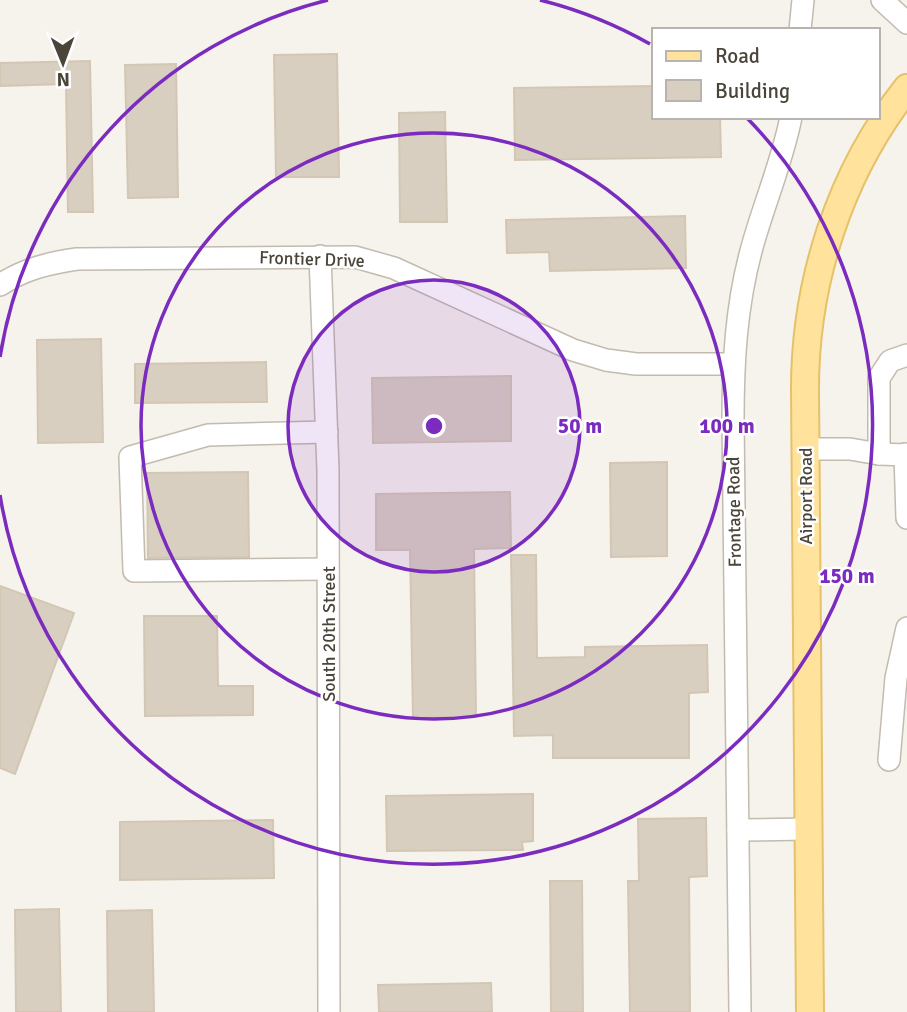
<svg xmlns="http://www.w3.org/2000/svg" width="907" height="1012" font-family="Signika,sans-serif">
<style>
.building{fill:#d8cfc1;stroke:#d3c7b4;stroke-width:2}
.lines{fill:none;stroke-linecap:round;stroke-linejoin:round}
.minor-casing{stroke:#c2bbae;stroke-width:24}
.major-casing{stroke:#e6c16a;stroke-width:30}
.minor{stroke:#fff;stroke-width:21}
.major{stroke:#ffe39c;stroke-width:26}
.ring{fill:none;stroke:#7b2cbf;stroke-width:3.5}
.labels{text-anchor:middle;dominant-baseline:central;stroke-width:5;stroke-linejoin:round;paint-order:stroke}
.street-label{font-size:18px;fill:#4b4439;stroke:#fff}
.centre{fill:#7b2cbf;stroke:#fff;stroke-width:3.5}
.ring-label{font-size:21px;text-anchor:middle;font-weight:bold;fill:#7b2cbf;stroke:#fff;stroke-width:5;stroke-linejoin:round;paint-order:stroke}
</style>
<rect width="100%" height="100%" fill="#f6f3ec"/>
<g class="building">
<polygon points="337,54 339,177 276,177 274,55"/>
<polygon points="90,61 93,212 68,212 66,84 0,86 0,63"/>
<polygon points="176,64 178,197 128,198 125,65"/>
<polygon points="653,86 653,117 720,117 721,157 515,160 514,88"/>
<polygon points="445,112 447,222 400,222 399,113"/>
<polygon points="685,216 686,268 550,271 549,252 507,253 506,220"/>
<polygon points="101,339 103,442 38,443 37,340"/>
<polygon points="266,362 267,402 135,403 135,364"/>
<polygon points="511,376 511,441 373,443 372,378"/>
<polygon points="667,462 667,556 611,557 610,463"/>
<polygon points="248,472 249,557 148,558 147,473"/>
<polygon points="510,492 511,548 474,549 476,717 413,718 410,550 376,550 376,494"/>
<polygon points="511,555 536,555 537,658 585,657 585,647 707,645 708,692 689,693 689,758 553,758 553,735 514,736"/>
<polygon points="0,586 74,613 15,774 0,768"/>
<polygon points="144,616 217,616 218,686 253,686 253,715 145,716"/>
<polygon points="533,794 533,841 522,842 523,850 387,851 386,796"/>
<polygon points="706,818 707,876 689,877 690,1012 630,1012 628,881 639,881 638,819"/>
<polygon points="273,820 274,878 120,880 120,822"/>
<polygon points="550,881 582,881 583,1012 551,1012"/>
<polygon points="59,909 61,1012 16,1012 15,910"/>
<polygon points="152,910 154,1012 108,1012 107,911"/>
<polygon points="491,983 492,1012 379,1012 378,985"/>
</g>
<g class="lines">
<defs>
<g id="minor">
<polyline points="882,0 907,23"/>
<polyline points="800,30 803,0"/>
<polyline points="320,256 328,470 329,1012"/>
<path d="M 0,285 C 24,269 49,263 77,259 L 355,257 L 394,268 L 573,350 L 606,360 L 636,364 L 734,364"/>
<polyline points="327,432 208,435 130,457 134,571 328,569"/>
<polyline points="805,449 850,449 879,454 907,455"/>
<polyline points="879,454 879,378 890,361 907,355"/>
<polyline points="905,454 907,518"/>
<polyline points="889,760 896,678 907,628"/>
<polyline points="738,830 808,829"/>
<path d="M 740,1012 L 733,421 C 733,363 736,307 751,251 C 763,206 782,163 791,117"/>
</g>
<path id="major" d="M 810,1012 L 805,389 C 805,281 840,173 907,88"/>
</defs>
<use href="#minor" class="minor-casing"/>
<use href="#major" class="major-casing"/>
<use href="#minor" class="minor"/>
<use href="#major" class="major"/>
</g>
<circle cx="434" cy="426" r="146" fill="#7b2cbf" fill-opacity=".12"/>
<g class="ring">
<circle cx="434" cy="426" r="146"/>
<circle cx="434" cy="426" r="293"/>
<path d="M0 357A439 439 0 0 1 328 0M540 0A439 439 0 0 1 650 44M747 118A439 439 0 1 1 0 495"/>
</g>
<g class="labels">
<g class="street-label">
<text transform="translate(312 259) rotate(2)">Frontier Drive</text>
<text transform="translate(806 496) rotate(-90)">Airport Road</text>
<text transform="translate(734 512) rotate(-91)">Frontage Road</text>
<text transform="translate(329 634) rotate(-90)">South 20th Street</text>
</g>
</g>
<circle cx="434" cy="426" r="10" class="centre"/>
<g class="ring-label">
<text x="580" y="433">50 m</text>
<text x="727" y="433">100 m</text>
<text x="847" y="583">150 m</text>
</g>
<rect x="652" y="28" width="228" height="91" fill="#ffffff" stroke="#b7b4b0" stroke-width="2"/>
<rect x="666" y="51" width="35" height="10" fill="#ffe39c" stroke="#b7b4b0" stroke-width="2"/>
<text x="715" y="63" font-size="21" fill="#4b4439">Road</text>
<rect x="666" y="80" width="35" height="21" fill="#d8cfc1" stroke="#b7b4b0" stroke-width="2"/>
<text x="715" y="98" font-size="21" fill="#4b4439">Building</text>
<g transform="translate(63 63) rotate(179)" stroke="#ffffff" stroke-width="5" paint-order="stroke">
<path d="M0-5L12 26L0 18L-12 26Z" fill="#4b4439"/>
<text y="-10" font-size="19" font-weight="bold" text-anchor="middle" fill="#4b4439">N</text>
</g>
</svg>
